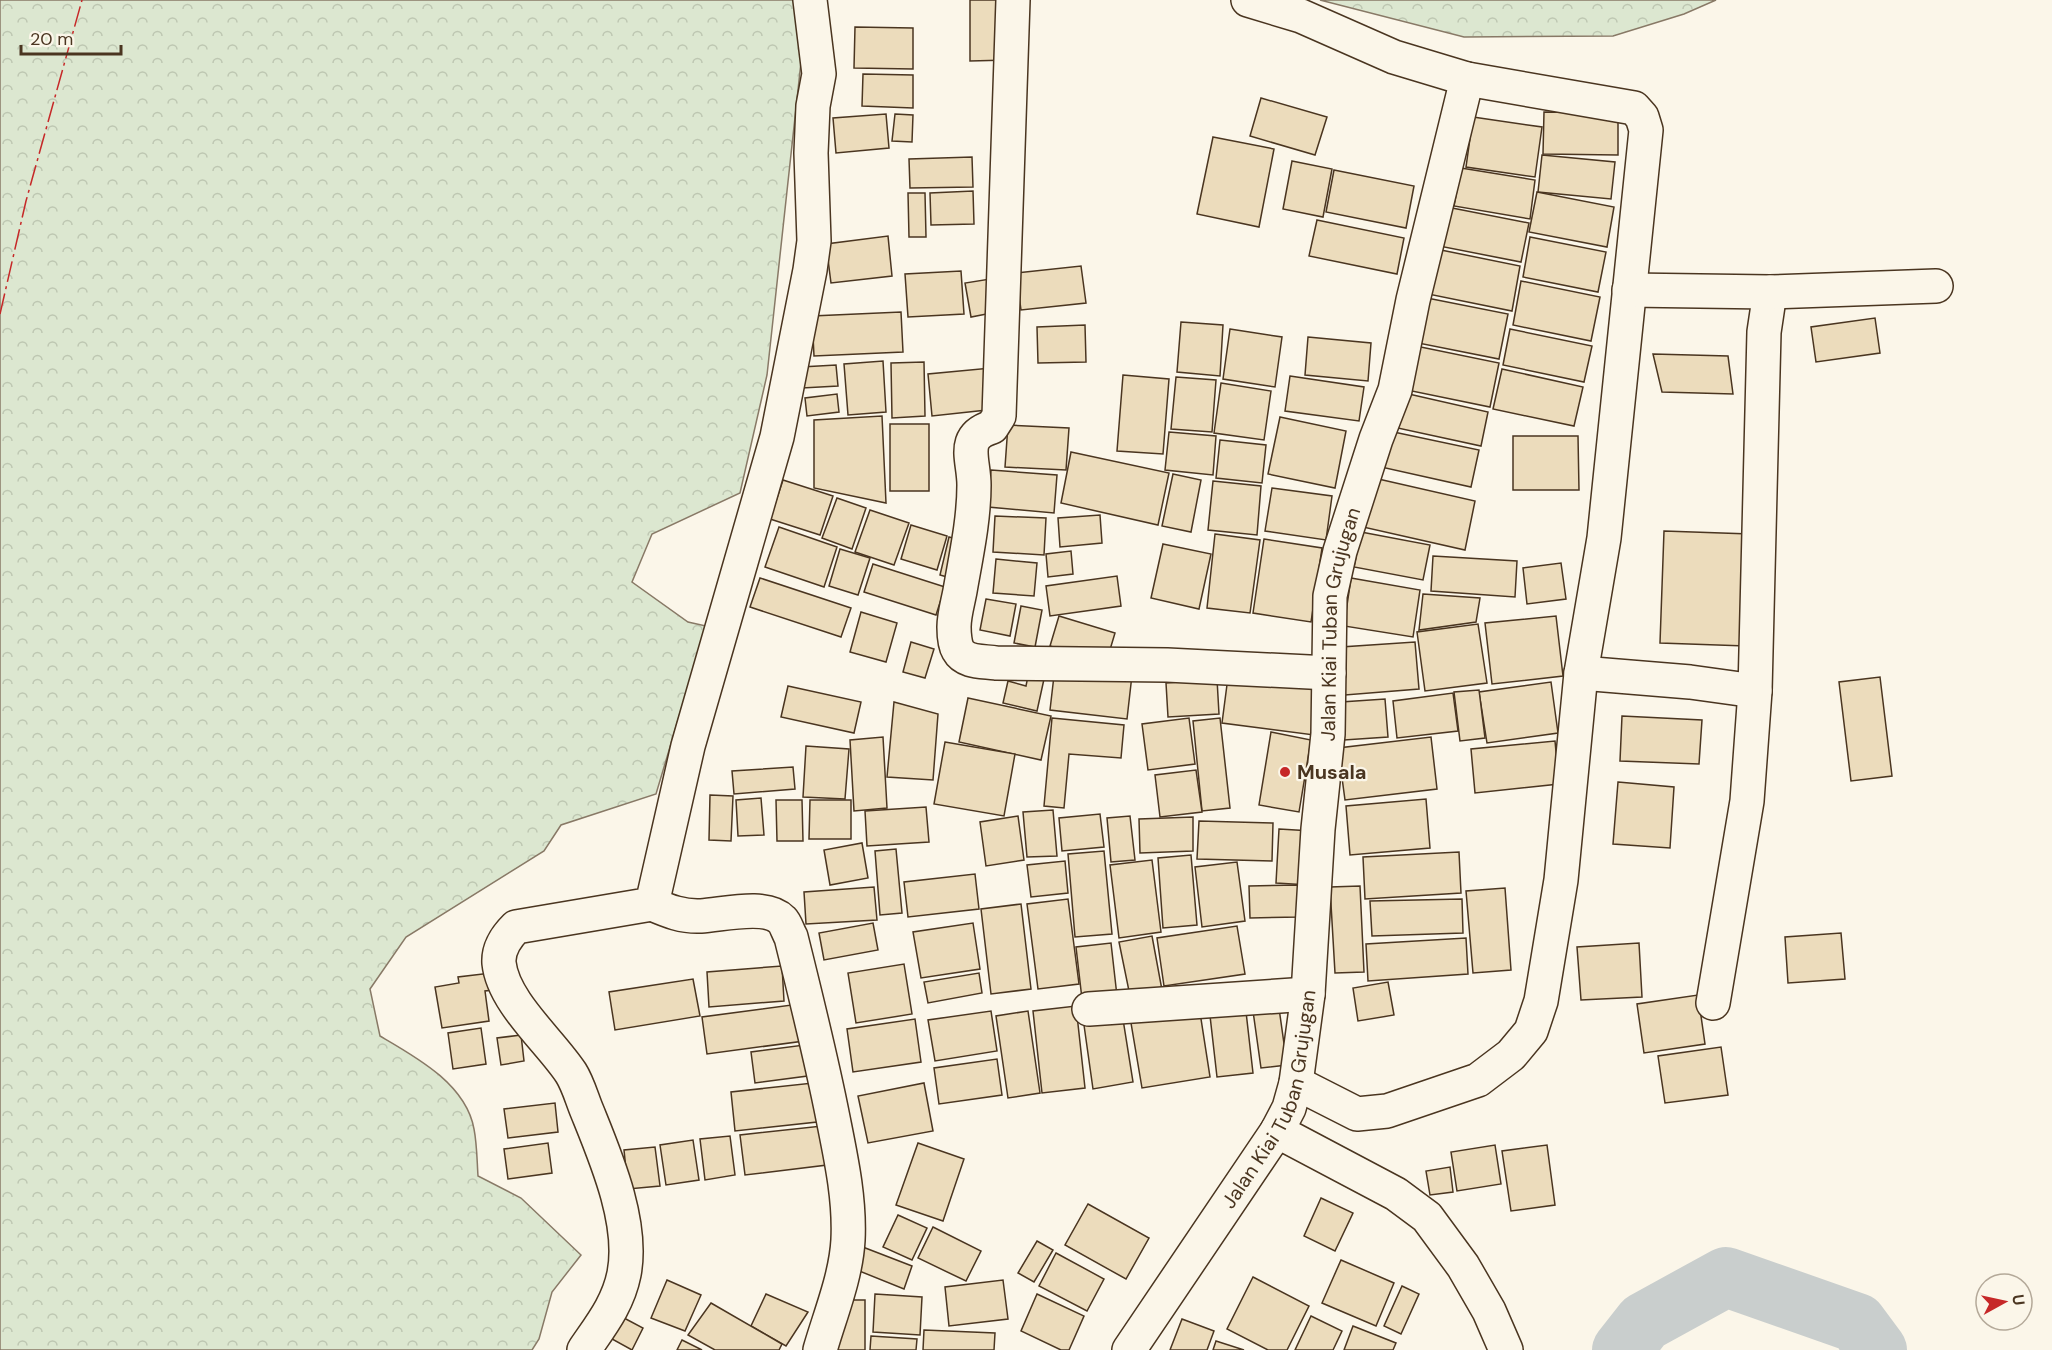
<svg xmlns="http://www.w3.org/2000/svg" width="2052" height="1350" font-family="'DM Sans',sans-serif">
<style>
.forest{fill:url(#forest-crowns);stroke:#887966;stroke-width:1.5}
.lines{fill:none;stroke-linecap:round;stroke-linejoin:round}
.river{stroke:#c9cecd;stroke-width:60}
.building{fill:#ecdcbc;stroke:#4a3520;stroke-width:1.5}
.minor-casing{stroke:#4a3520;stroke-width:36}
.minor{stroke:#fbf6e9;stroke-width:33}
.power{stroke:#c62828;stroke-width:1.5;stroke-dasharray:21 4.5 3 4.5;stroke-linecap:butt}
.poi-dot{fill:#c62828;stroke:#fbf6e9;stroke-width:2}
.labels{text-anchor:middle;dominant-baseline:central;stroke-width:4.5;stroke-linejoin:round;paint-order:stroke}
.street-label{font-size:20px;fill:#4a3520;stroke:#fbf6e9}
.poi-label{font-size:20px;font-weight:bold;fill:#4a3520;stroke:#fbf6e9;text-anchor:start}
</style>
<defs>
<pattern id="forest-crowns" width="20" height="18" patternUnits="userSpaceOnUse" patternTransform="scale(1.5)"><rect width="20" height="18" fill="#dce7d0"/><path d="M2 6a3 3 0 1 1 6 0M12 15a3 3 0 1 1 6 0" fill="none" stroke="#bec7b2"/></pattern>
</defs>
<rect width="100%" height="100%" fill="#fbf6e9"/>
<g class="forest">
<path d="M 0,0 L 805,0 L 802,53 L 767,375 L 740,493 L 652,534 L 632,582 L 688,622 L 706,626 L 656,794 L 561,825 L 544,851 L 406,937 L 370,989 L 380,1036 C 416,1057 466,1084 474,1129 C 477,1144 477,1161 478,1176 L 521,1198 L 581,1255 L 552,1292 L 539,1339 L 532,1350 L 0,1350 Z"/>
<polygon points="1320,0 1716,0 1684,14 1613,36 1464,37"/>
</g>
<g class="lines">
<polyline class="river" points="1622,1350 1644,1322 1726,1277 1857,1323 1877,1350"/>
</g>
<g class="building">
<polygon points="970,0 1009,0 1008,60 970,61"/>
<polygon points="855,27 913,28 913,69 854,68"/>
<polygon points="863,74 913,75 913,108 862,106"/>
<polygon points="1261,98 1327,117 1315,155 1250,136"/>
<polygon points="1544,112 1618,113 1618,155 1543,154"/>
<polygon points="886,114 889,148 836,153 833,118"/>
<polygon points="895,114 913,115 912,142 892,141"/>
<polygon points="1473,117 1542,127 1535,177 1466,167"/>
<polygon points="1213,137 1274,149 1259,227 1197,214"/>
<polygon points="1542,155 1615,162 1611,199 1538,192"/>
<polygon points="972,157 973,187 910,188 909,159"/>
<polygon points="1292,161 1332,169 1323,217 1283,209"/>
<polygon points="1461,168 1535,180 1530,219 1454,206"/>
<polygon points="1334,170 1414,186 1406,228 1326,212"/>
<polygon points="973,191 974,224 931,225 930,193"/>
<polygon points="1537,192 1614,207 1607,247 1529,232"/>
<polygon points="908,193 925,193 926,237 909,237"/>
<polygon points="1447,207 1529,223 1521,262 1439,246"/>
<polygon points="1317,220 1404,238 1397,274 1309,256"/>
<polygon points="888,236 892,276 831,283 826,244"/>
<polygon points="1530,237 1606,252 1598,292 1523,277"/>
<polygon points="1436,249 1520,266 1512,311 1428,294"/>
<polygon points="1081,266 1086,303 1021,310 1016,273"/>
<polygon points="961,271 964,314 908,317 905,274"/>
<polygon points="990,279 997,312 971,317 965,283"/>
<polygon points="1521,281 1600,297 1591,341 1513,325"/>
<polygon points="1422,297 1508,314 1499,359 1413,342"/>
<polygon points="901,312 903,352 814,356 812,316"/>
<polygon points="1875,318 1880,353 1816,362 1811,327"/>
<polygon points="1181,322 1223,325 1220,376 1177,372"/>
<polygon points="1085,325 1086,362 1038,363 1037,327"/>
<polygon points="1230,329 1282,337 1275,387 1223,379"/>
<polygon points="1510,329 1592,346 1584,382 1503,365"/>
<polygon points="1308,337 1371,343 1368,381 1305,375"/>
<polygon points="1411,345 1499,363 1490,407 1402,389"/>
<polygon points="1653,354 1728,356 1733,394 1662,392"/>
<polygon points="883,361 886,412 848,415 844,364"/>
<polygon points="924,362 925,416 892,418 891,363"/>
<polygon points="836,365 838,386 802,388 801,367"/>
<polygon points="991,368 996,409 932,416 928,374"/>
<polygon points="1502,369 1583,387 1574,426 1493,409"/>
<polygon points="1123,375 1169,379 1163,454 1117,451"/>
<polygon points="1290,376 1364,387 1359,421 1285,411"/>
<polygon points="1176,377 1216,380 1212,432 1171,429"/>
<polygon points="1221,383 1271,391 1264,440 1214,433"/>
<polygon points="1400,392 1488,412 1481,446 1393,427"/>
<polygon points="837,394 839,412 807,416 805,398"/>
<polygon points="882,416 886,503 814,488 814,420"/>
<polygon points="1280,417 1346,431 1335,488 1268,474"/>
<rect x="890" y="424" width="39" height="67"/>
<polygon points="1008,425 1069,428 1066,470 1005,467"/>
<polygon points="1389,431 1479,450 1471,487 1381,467"/>
<polygon points="1169,432 1216,436 1213,475 1165,470"/>
<polygon points="1513,436 1578,436 1579,490 1513,490"/>
<polygon points="1220,440 1266,445 1262,483 1216,478"/>
<polygon points="1071,452 1169,473 1158,525 1061,503"/>
<polygon points="991,470 1057,475 1054,513 988,507"/>
<polygon points="1173,474 1201,480 1191,532 1162,526"/>
<polygon points="1374,478 1475,501 1465,550 1363,527"/>
<polygon points="783,480 833,496 820,535 770,519"/>
<polygon points="1213,481 1261,486 1257,535 1208,530"/>
<polygon points="1272,488 1332,496 1326,540 1265,531"/>
<polygon points="837,498 866,508 852,549 822,538"/>
<polygon points="870,510 909,523 894,565 855,552"/>
<polygon points="1100,515 1102,543 1060,547 1058,518"/>
<polygon points="995,516 1046,518 1044,555 993,552"/>
<polygon points="911,525 947,536 937,570 901,559"/>
<polygon points="779,527 837,547 824,587 765,567"/>
<polygon points="1664,531 1750,534 1746,646 1660,643"/>
<polygon points="1361,532 1430,545 1423,580 1354,567"/>
<polygon points="1215,534 1260,540 1250,613 1207,608"/>
<polygon points="949,537 964,541 954,579 940,575"/>
<polygon points="1264,539 1322,548 1311,622 1253,613"/>
<polygon points="1163,544 1211,554 1199,609 1151,598"/>
<polygon points="840,549 870,558 858,595 829,586"/>
<polygon points="1071,551 1073,574 1048,577 1046,554"/>
<polygon points="1433,556 1517,561 1515,597 1431,591"/>
<polygon points="996,559 1037,563 1034,596 993,593"/>
<polygon points="1561,563 1566,599 1527,604 1523,568"/>
<polygon points="873,564 945,587 936,615 864,592"/>
<polygon points="1117,576 1121,606 1050,616 1046,586"/>
<polygon points="760,578 851,608 841,637 750,607"/>
<polygon points="1351,578 1420,590 1413,637 1344,626"/>
<polygon points="1423,594 1480,598 1476,622 1419,630"/>
<polygon points="986,599 1016,604 1010,636 980,630"/>
<polygon points="1021,606 1042,610 1035,647 1014,643"/>
<polygon points="861,612 897,623 886,662 850,652"/>
<polygon points="1059,616 1115,633 1106,663 1050,646"/>
<polygon points="1556,616 1563,676 1492,684 1485,623"/>
<polygon points="1478,624 1487,683 1425,691 1417,632"/>
<polygon points="911,642 934,649 925,678 903,672"/>
<polygon points="1415,642 1419,689 1345,695 1341,647"/>
<polygon points="1030,666 1046,670 1037,711 1003,703 1008,681 1026,686"/>
<polygon points="1055,667 1132,675 1127,719 1050,710"/>
<polygon points="1228,677 1320,689 1314,735 1222,723"/>
<polygon points="1880,677 1892,776 1851,781 1839,682"/>
<polygon points="1217,679 1219,714 1168,717 1166,683"/>
<polygon points="1551,682 1558,733 1487,743 1479,692"/>
<polygon points="788,686 861,702 854,733 781,717"/>
<polygon points="1479,690 1485,738 1460,741 1454,692"/>
<polygon points="1453,693 1458,731 1397,738 1393,701"/>
<polygon points="968,698 1051,716 1041,760 959,742"/>
<polygon points="1385,699 1388,737 1344,740 1341,702"/>
<polygon points="894,702 938,714 933,780 887,777"/>
<polygon points="1622,716 1702,720 1699,764 1620,761"/>
<polygon points="1052,718 1124,725 1121,758 1069,754 1064,808 1044,806"/>
<polygon points="1189,718 1195,764 1148,770 1142,724"/>
<polygon points="1220,718 1230,808 1202,811 1193,721"/>
<polygon points="1271,732 1311,740 1299,812 1259,805"/>
<polygon points="883,737 887,808 854,811 850,740"/>
<polygon points="1431,737 1437,789 1345,800 1338,748"/>
<polygon points="1555,741 1559,784 1475,793 1471,749"/>
<polygon points="945,742 1015,754 1004,816 934,804"/>
<polygon points="806,746 849,749 845,799 803,797"/>
<polygon points="793,767 795,789 734,794 732,771"/>
<polygon points="1196,770 1202,812 1160,817 1155,775"/>
<polygon points="1618,782 1674,787 1670,848 1613,844"/>
<polygon points="710,795 733,796 731,841 709,840"/>
<polygon points="761,798 764,835 738,836 736,800"/>
<polygon points="1426,799 1430,848 1350,855 1346,806"/>
<polygon points="776,800 802,800 803,841 777,841"/>
<polygon points="810,800 851,800 851,839 809,839"/>
<polygon points="926,807 929,842 867,846 865,811"/>
<polygon points="1053,810 1057,856 1027,857 1023,812"/>
<polygon points="1100,814 1104,847 1062,851 1059,818"/>
<polygon points="1018,816 1024,860 986,866 980,822"/>
<polygon points="1130,816 1135,860 1111,862 1107,818"/>
<polygon points="1193,817 1193,851 1140,853 1139,819"/>
<polygon points="1199,821 1273,823 1272,861 1197,859"/>
<polygon points="1279,829 1312,831 1309,885 1276,883"/>
<polygon points="862,843 868,878 830,885 824,850"/>
<polygon points="896,849 902,913 880,915 875,851"/>
<polygon points="1104,851 1112,934 1075,937 1068,854"/>
<polygon points="1459,852 1461,893 1365,899 1363,857"/>
<polygon points="1191,855 1197,925 1163,928 1158,858"/>
<polygon points="1152,860 1161,932 1119,938 1110,865"/>
<polygon points="1065,861 1068,893 1031,897 1027,865"/>
<polygon points="1237,862 1245,921 1202,927 1195,867"/>
<polygon points="975,874 979,909 908,917 904,882"/>
<polygon points="1300,885 1300,917 1250,918 1249,886"/>
<polygon points="1360,886 1364,972 1335,973 1330,887"/>
<polygon points="874,887 877,920 806,924 804,892"/>
<polygon points="1505,888 1511,970 1473,973 1466,891"/>
<polygon points="1068,899 1079,984 1038,989 1027,904"/>
<polygon points="1462,899 1463,933 1372,936 1370,901"/>
<polygon points="1021,904 1031,989 991,994 981,909"/>
<polygon points="873,923 878,950 824,960 819,933"/>
<polygon points="973,923 980,969 921,978 913,932"/>
<polygon points="1237,926 1245,974 1164,986 1157,938"/>
<polygon points="1841,933 1845,979 1788,983 1785,937"/>
<polygon points="1152,936 1162,990 1130,996 1119,942"/>
<polygon points="1466,938 1468,974 1368,981 1366,944"/>
<polygon points="1111,943 1117,996 1082,999 1076,947"/>
<polygon points="1639,943 1642,997 1581,1000 1577,947"/>
<polygon points="904,964 912,1014 856,1023 848,973"/>
<polygon points="782,966 784,1001 709,1007 707,972"/>
<polygon points="491,973 493,990 485,991 489,1021 442,1028 435,987 459,983 458,977"/>
<polygon points="979,973 982,993 928,1003 924,982"/>
<polygon points="693,979 700,1016 615,1030 609,992"/>
<polygon points="1388,982 1394,1015 1358,1021 1353,988"/>
<polygon points="1698,995 1705,1044 1644,1053 1637,1004"/>
<polygon points="1278,1001 1287,1065 1261,1068 1252,1004"/>
<polygon points="1245,1003 1253,1073 1217,1077 1209,1007"/>
<polygon points="799,1004 804,1041 707,1054 702,1017"/>
<polygon points="1076,1006 1085,1088 1042,1093 1033,1011"/>
<polygon points="1199,1006 1210,1077 1142,1088 1130,1017"/>
<polygon points="991,1011 997,1051 935,1061 928,1020"/>
<polygon points="1028,1011 1040,1093 1008,1098 996,1016"/>
<polygon points="1122,1013 1133,1082 1093,1089 1083,1018"/>
<polygon points="915,1019 921,1062 853,1072 847,1029"/>
<polygon points="481,1028 486,1064 453,1069 448,1033"/>
<polygon points="521,1035 524,1061 501,1065 497,1038"/>
<polygon points="812,1044 815,1075 755,1083 751,1052"/>
<polygon points="1721,1047 1728,1095 1665,1103 1658,1056"/>
<polygon points="997,1059 1002,1095 939,1104 934,1068"/>
<polygon points="813,1083 817,1122 735,1131 731,1092"/>
<polygon points="924,1083 933,1131 868,1143 858,1096"/>
<polygon points="555,1103 558,1132 508,1138 504,1109"/>
<polygon points="822,1126 827,1165 745,1175 740,1135"/>
<polygon points="730,1136 735,1175 705,1180 700,1139"/>
<polygon points="693,1140 699,1180 666,1185 660,1145"/>
<polygon points="548,1143 552,1173 508,1179 504,1149"/>
<polygon points="918,1143 964,1159 943,1221 896,1205"/>
<polygon points="1495,1145 1501,1184 1457,1191 1451,1152"/>
<polygon points="1547,1145 1555,1205 1511,1211 1502,1151"/>
<polygon points="655,1147 660,1186 628,1189 624,1150"/>
<polygon points="1450,1167 1453,1192 1430,1195 1426,1171"/>
<polygon points="1321,1198 1353,1213 1335,1251 1304,1236"/>
<polygon points="1088,1204 1149,1238 1126,1279 1065,1245"/>
<polygon points="898,1215 927,1228 912,1260 883,1247"/>
<polygon points="933,1227 981,1251 966,1281 918,1258"/>
<polygon points="1037,1241 1053,1250 1034,1282 1018,1273"/>
<polygon points="855,1244 912,1266 904,1289 847,1266"/>
<polygon points="1056,1253 1104,1279 1087,1311 1039,1286"/>
<polygon points="1341,1260 1394,1283 1376,1326 1322,1303"/>
<polygon points="1253,1277 1309,1306 1287,1350 1268,1350 1227,1329"/>
<polygon points="667,1280 701,1295 685,1331 651,1318"/>
<polygon points="1003,1280 1008,1319 949,1326 945,1287"/>
<polygon points="1402,1286 1419,1294 1401,1334 1384,1326"/>
<polygon points="766,1294 808,1312 786,1346 751,1326"/>
<polygon points="875,1294 922,1297 920,1335 873,1332"/>
<polygon points="1037,1294 1084,1316 1069,1350 1061,1350 1021,1331"/>
<rect x="838" y="1300" width="27" height="50"/>
<polygon points="711,1303 782,1344 779,1350 715,1350 688,1335"/>
<polygon points="1311,1316 1342,1331 1333,1350 1295,1350"/>
<polygon points="624,1318 643,1328 632,1350 612,1339"/>
<polygon points="1182,1319 1214,1331 1207,1350 1170,1350"/>
<polygon points="1353,1326 1396,1343 1393,1350 1344,1350"/>
<polygon points="924,1330 995,1333 994,1350 923,1350"/>
<polygon points="871,1336 917,1339 916,1350 870,1350"/>
<polygon points="682,1340 702,1350 677,1350"/>
<polygon points="1216,1341 1244,1350 1213,1350"/>
</g>
<g class="lines">
<defs>
<g id="minor">
<path d="M 1013,0 L 999,416 L 992,427 C 960,437 974,459 974,485 C 974,520 966,556 960,591 C 958,602 954,615 954,627 C 954,634 955,645 958,650 C 965,663 983,661 996,663 L 1167,665 L 1329,673"/>
<polyline points="1248,0 1301,16 1394,57 1467,79 1634,108 1642,117 1646,130 1604,538 1581,673 1561,880 1541,1001 1531,1031 1511,1055 1478,1080 1387,1111 1357,1114 1296,1083"/>
<polyline points="1629,290 1770,292 1764,332 1755,691 1747,801 1713,1003"/>
<polyline points="1770,292 1936,286"/>
<polyline points="1581,673 1690,682 1755,691"/>
<path d="M 652,904 C 668,911 683,917 701,916 C 722,915 766,903 782,920 C 786,924 788,932 791,937 C 806,997 821,1057 833,1118 C 841,1158 850,1199 848,1240 C 846,1277 830,1315 820,1350"/>
<polyline points="1089,1009 1308,994"/>
<polyline points="1277,1131 1396,1194 1427,1217 1463,1266 1489,1311 1506,1350"/>
<path d="M 584,1350 C 601,1325 618,1304 624,1274 C 634,1223 606,1158 587,1111 C 582,1099 578,1084 571,1073 C 550,1041 503,1002 499,963 C 498,948 506,937 516,927 L 652,904 L 688,746 L 777,437 L 810,270 L 814,241 L 811,153 L 813,106 L 819,74 L 810,0"/>
<path id="s1" d="M 1129,1350 L 1277,1131 L 1289,1108 L 1296,1083 L 1308,994 L 1318,829 L 1328,734 L 1330,596 L 1340,551 L 1376,439 L 1395,390 L 1413,300 L 1467,79"/>
</g>
</defs>
<use href="#minor" class="minor-casing"/>
<use href="#minor" class="minor"/>
<polyline class="power" points="0,314 26,201 82,0"/>
</g>
<circle class="poi-dot" cx="1285" cy="772" r="6"/>
<g class="labels">
<g class="street-label">
<text stroke="none"><textPath href="#s1" startOffset="778">Jalan Kiai Tuban Grujugan</textPath></text>
<text stroke="none"><textPath href="#s1" startOffset="292">Jalan Kiai Tuban Grujugan</textPath></text>
</g>
<g class="poi-label">
<text x="1297" y="772">Musala</text>
</g>
</g>
<g transform="translate(2004 1302) rotate(82)"><circle r="28" fill="#fbf6e9" stroke="#b4a999" stroke-width="1.5"/>
<path d="M0-4.5L10 22L0 15L-10 22Z" fill="#c62828"/>
<text y="-9" font-size="16" font-weight="bold" text-anchor="middle" fill="#4a3520">U</text>
</g>
<path d="M21 45v9h100v-9" fill="none" stroke="#4a3520" stroke-width="3"/>
<text x="30" y="45" font-size="18" fill="#4a3520" stroke="#fbf6e9" stroke-width="4.5" paint-order="stroke">20 m</text>
</svg>
